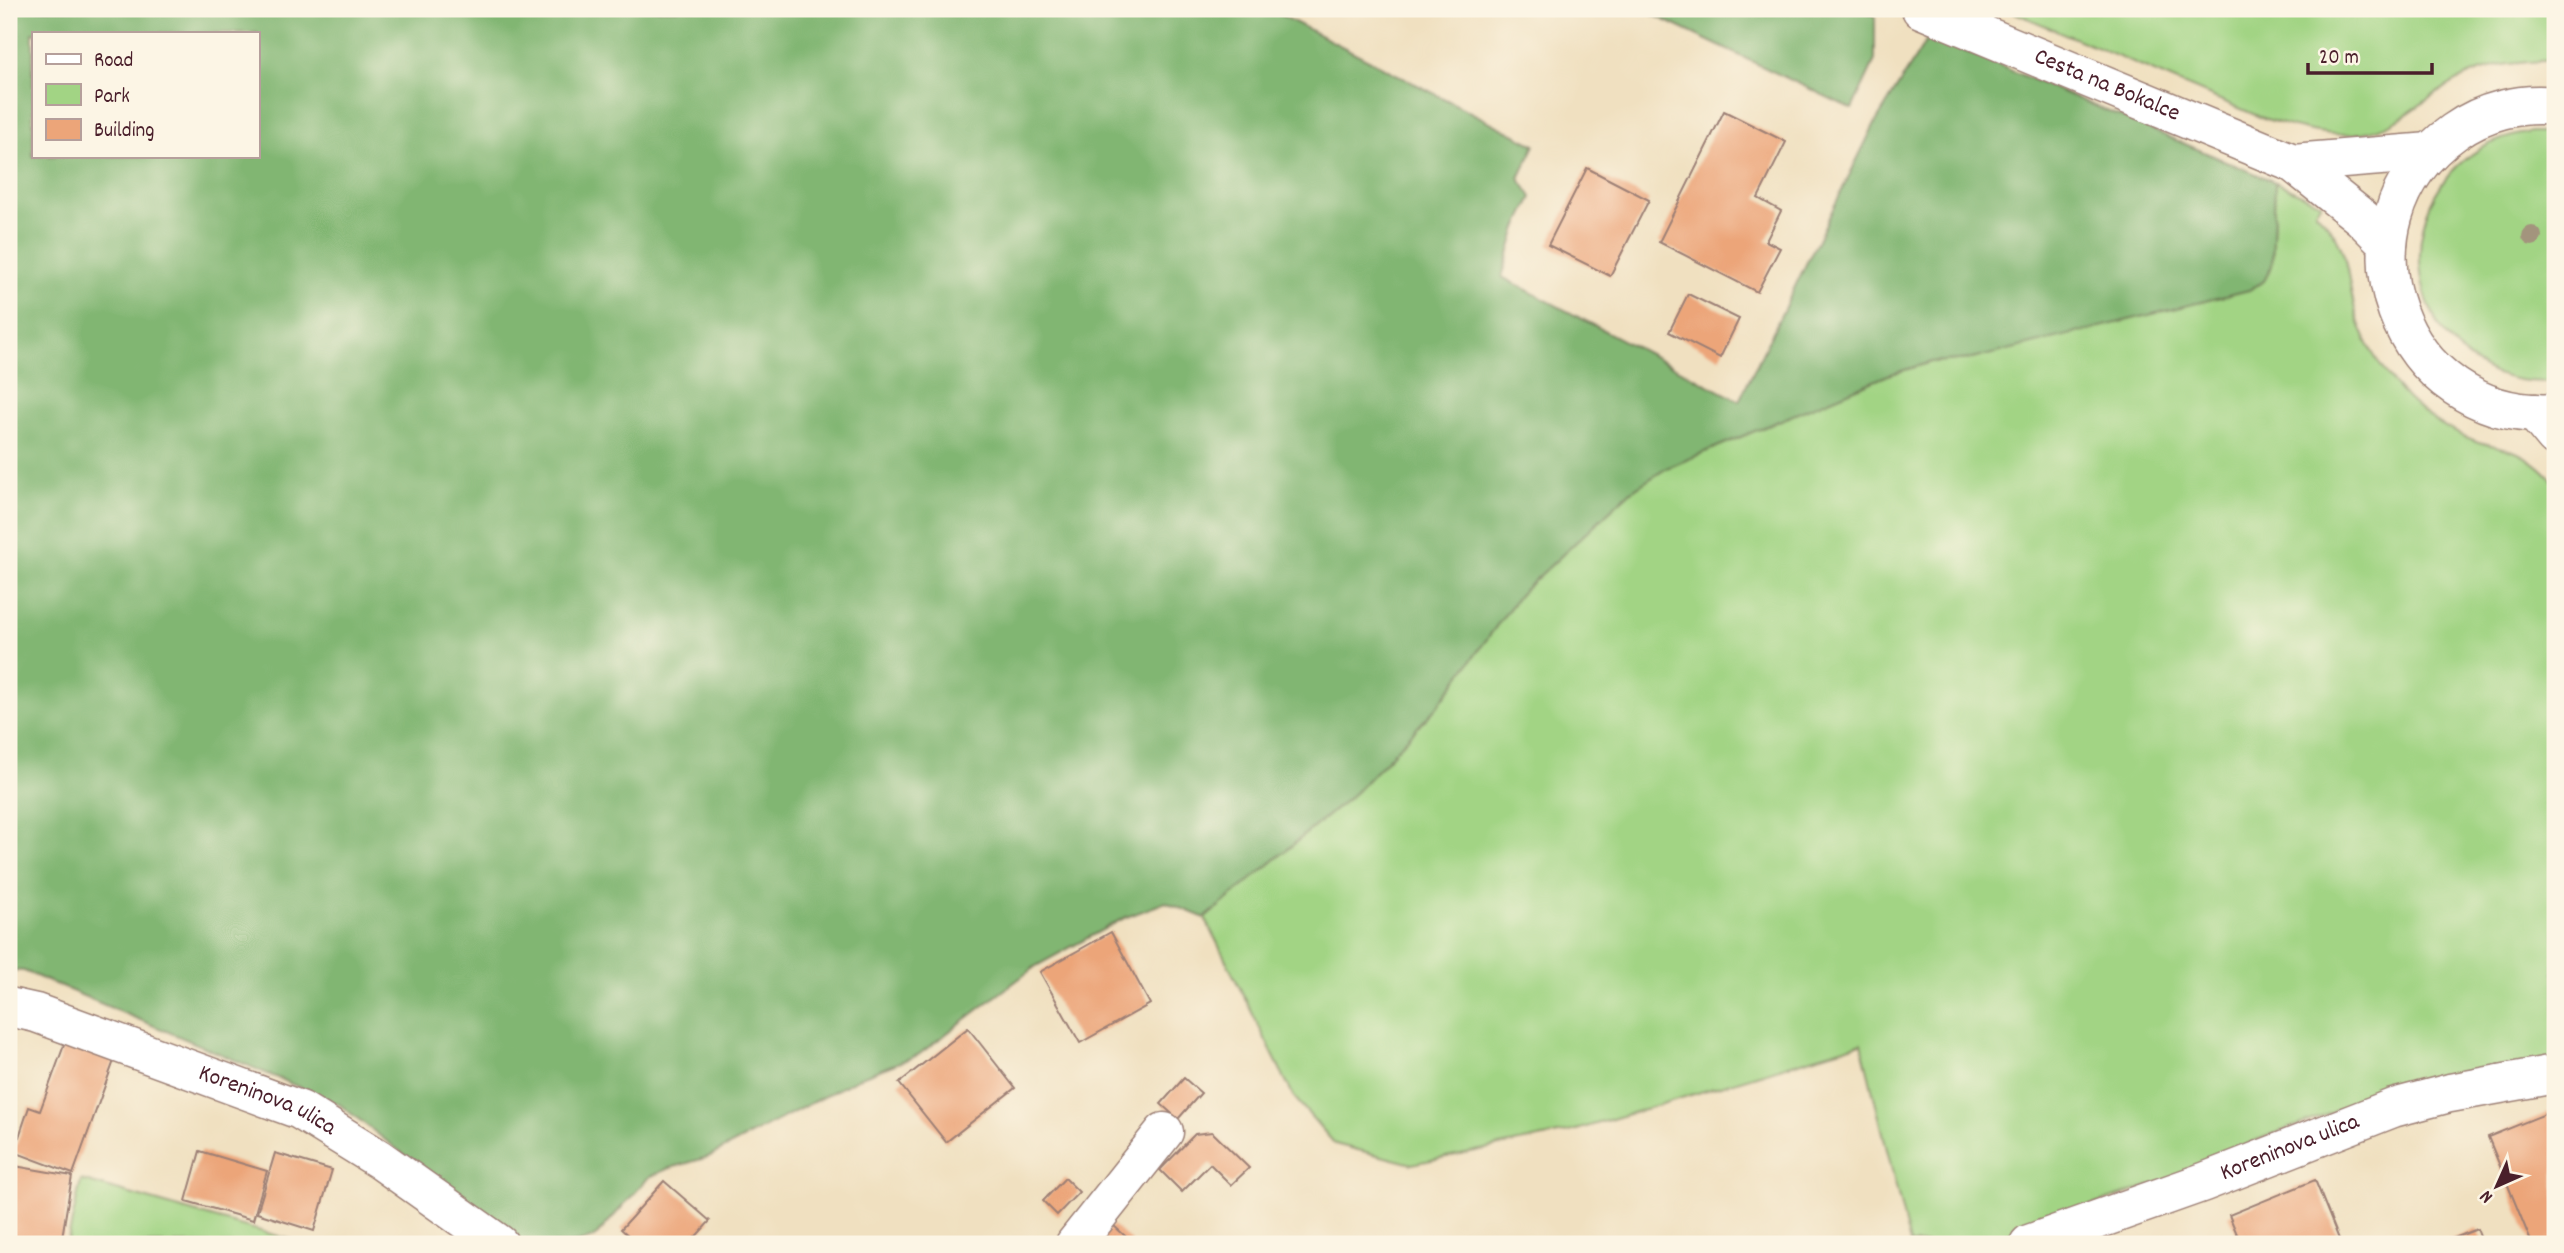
<svg xmlns="http://www.w3.org/2000/svg" width="2564" height="1253" font-family="Dekko,sans-serif">
<style>
.green{fill:#a2d484;stroke:#767a58;stroke-width:2}
.forest{fill:#81b672;stroke:#666a4e;stroke-width:2;fill-rule:evenodd}
.building{fill:#eca579}
.lines{fill:none;stroke-linecap:round;stroke-linejoin:round}
.minor-casing{stroke:#9d8076;stroke-width:41}
.tertiary-casing{stroke:#9d8076;stroke-width:41}
.minor{stroke:#fff;stroke-width:38}
.tertiary{stroke:#fff;stroke-width:38}
.tree{fill:#a3947d}
.labels{text-anchor:middle;dominant-baseline:central;stroke-width:6;stroke-linejoin:round;paint-order:stroke}
.street-label{font-size:24px;fill:#4a1f2b;stroke:#fcf5e5}
</style>
<rect width="100%" height="100%" fill="#fcf5e5"/>
<filter id="ink" filterUnits="userSpaceOnUse"><feTurbulence type="fractalNoise" baseFrequency=".0143" numOctaves="2"/><feDisplacementMap in="SourceGraphic" scale="14" xChannelSelector="R" yChannelSelector="G"/><feConvolveMatrix kernelMatrix="1 2 1 2 8 2 1 2 1" color-interpolation-filters="sRGB"/></filter>
<filter id="wash" filterUnits="userSpaceOnUse"><feTurbulence type="fractalNoise" baseFrequency=".00686" numOctaves="4" result="noise"/><feDisplacementMap in="SourceGraphic" scale="28" xChannelSelector="R" yChannelSelector="G"/><feGaussianBlur stdDeviation="1.57" result="paint"/><feColorMatrix in="noise" values="0 0 0 0 0 0 0 0 0 0 0 0 0 0 0 0 0 1.4 0 .05"/><feComposite in="paint" operator="in"/></filter>
<g filter="url(#wash)">
<rect width="100%" height="100%" fill="#f0e0c0"/>
<g class="green">
<path d="M 2006,9 L 2555,9 L 2555,60 C 2526,62 2499,63 2472,74 C 2445,84 2424,104 2399,119 C 2356,146 2305,132 2260,117 Z"/>
<path d="M 2531,132 L 2555,132 L 2555,381 C 2396,395 2364,158 2531,132 Z"/>
<path d="M 2275,182 L 2321,203 L 2315,211 C 2355,248 2343,277 2359,323 C 2369,351 2387,378 2408,399 C 2427,418 2452,432 2476,441 C 2487,445 2498,446 2508,449 C 2526,455 2543,468 2555,483 L 2555,1058 L 2359,1103 L 2257,1140 L 2197,1170 L 1977,1244 L 1910,1244 L 1861,1043 L 1573,1131 L 1412,1164 L 1335,1144 L 1294,1097 L 1205,918 L 1356,792 L 1436,708 L 1520,594 L 1631,491 L 1667,468 L 1888,375 L 1931,362 L 1972,359 L 2272,266 Z"/>
<polygon points="81,1180 306,1244 67,1244"/>
</g>
<g class="forest">
<path d="M 9,9 L 1269,9 L 1535,145 L 1519,178 L 1532,197 L 1517,228 L 1502,277 L 1739,401 L 1874,125 L 1929,36 L 2275,182 L 2272,266 L 2264,281 L 2249,290 L 1972,359 L 1931,362 L 1888,375 L 1667,468 L 1631,491 L 1520,594 L 1436,708 L 1356,792 L 1205,918 L 1166,902 L 1124,918 L 1036,966 L 918,1055 L 861,1077 L 708,1157 L 667,1169 L 649,1177 L 594,1238 L 573,1244 L 529,1244 L 488,1227 L 443,1185 L 339,1104 L 24,971 L 9,970 ZM 33,33 L 257,33 L 257,156 L 33,156 Z"/>
<polygon points="1641,9 1858,9 1875,16 1875,60 1852,109"/>
</g>
<g id="blocks">
<g class="building">
<polygon points="1724,111 1786,142 1758,198 1781,211 1766,241 1780,248 1757,292 1659,242"/>
<polygon points="1587,168 1649,200 1610,276 1548,245"/>
<polygon points="1688,294 1739,319 1720,358 1669,332"/>
<polygon points="1111,932 1150,1004 1080,1043 1040,972"/>
<polygon points="968,1028 1015,1088 946,1142 899,1083"/>
<polygon points="67,1037 116,1055 73,1174 14,1152 29,1107 40,1111"/>
<polygon points="1184,1078 1201,1093 1178,1119 1161,1104"/>
<polygon points="2550,1112 2555,1127 2555,1244 2532,1244 2488,1137"/>
<polygon points="1212,1132 1249,1168 1231,1185 1210,1164 1182,1192 1160,1170 1195,1134"/>
<polygon points="200,1151 267,1171 253,1220 186,1201"/>
<polygon points="275,1153 332,1170 314,1231 257,1213"/>
<polygon points="9,1165 72,1176 61,1244 9,1244"/>
<polygon points="1065,1178 1079,1192 1057,1215 1043,1201"/>
<polygon points="2315,1180 2341,1244 2241,1244 2229,1215"/>
<polygon points="664,1181 710,1221 689,1244 638,1244 621,1229"/>
<polygon points="1113,1225 1134,1244 1096,1244"/>
<polygon points="2477,1229 2483,1244 2439,1244"/>
</g>
</g>
</g>
<g filter="url(#ink)">
<use href="#blocks" fill-opacity="0" stroke="#9d8076" stroke-width="2"/>
<g class="lines">
<defs>
<g id="minor">
<polyline points="2535,413 2555,437"/>
<path id="s1" d="M 9,1007 L 36,1013 L 300,1110 L 379,1159 L 499,1244"/>
<polyline points="1075,1244 1164,1132"/>
<path id="s2" d="M 2029,1244 L 2204,1182 L 2393,1108 L 2450,1093 L 2555,1074"/>
</g>
<g id="tertiary">
<path id="s3" d="M 1921,9 L 2293,163 L 2362,218 L 2388,244"/>
<path d="M 2555,106 C 2520,102 2483,111 2454,132 C 2325,224 2398,423 2555,413"/>
<polyline points="2293,163 2430,152"/>
</g>
</defs>
<use href="#minor" class="minor-casing"/>
<use href="#tertiary" class="tertiary-casing"/>
<use href="#minor" class="minor"/>
<use href="#tertiary" class="tertiary"/>
</g>
<circle class="tree" cx="2532" cy="236" r="10"/>
</g>
<g class="labels">
<g class="street-label">
<text stroke="none"><textPath href="#s3" startOffset="201">Cesta na Bokalce</textPath></text>
<text stroke="none"><textPath href="#s1" startOffset="275">Koreninova ulica</textPath></text>
<text stroke="none"><textPath href="#s2" startOffset="278">Koreninova ulica</textPath></text>
</g>
</g>
<rect width="2564" height="1253" fill="none" stroke="#fcf5e5" stroke-width="35"/>
<rect x="32" y="32" width="228" height="126" fill="#fcf5e5" stroke="#b59f9b" stroke-width="2"/>
<rect x="46" y="54" width="35" height="10" fill="#ffffff" stroke="#b59f9b" stroke-width="2"/>
<text x="94" y="66" font-size="21" fill="#4a1f2b">Road</text>
<rect x="46" y="84" width="35" height="21" fill="#a2d484" stroke="#b59f9b" stroke-width="2"/>
<text x="94" y="102" font-size="21" fill="#4a1f2b">Park</text>
<rect x="46" y="119" width="35" height="21" fill="#eca579" stroke="#b59f9b" stroke-width="2"/>
<text x="94" y="136" font-size="21" fill="#4a1f2b">Building</text>
<g transform="translate(2497 1186) rotate(225)" stroke="#fcf5e5" stroke-width="5" paint-order="stroke">
<path d="M0-5L12 26L0 18L-12 26Z" fill="#4a1f2b"/>
<text y="-10" font-size="19" font-weight="bold" text-anchor="middle" fill="#4a1f2b">N</text>
</g>
<path d="M2308 63v10h124v-10" fill="none" stroke="#4a1f2b" stroke-width="3.5"/>
<text x="2319" y="63" font-size="21" fill="#4a1f2b" stroke="#fcf5e5" stroke-width="5" paint-order="stroke">20 m</text>
</svg>
